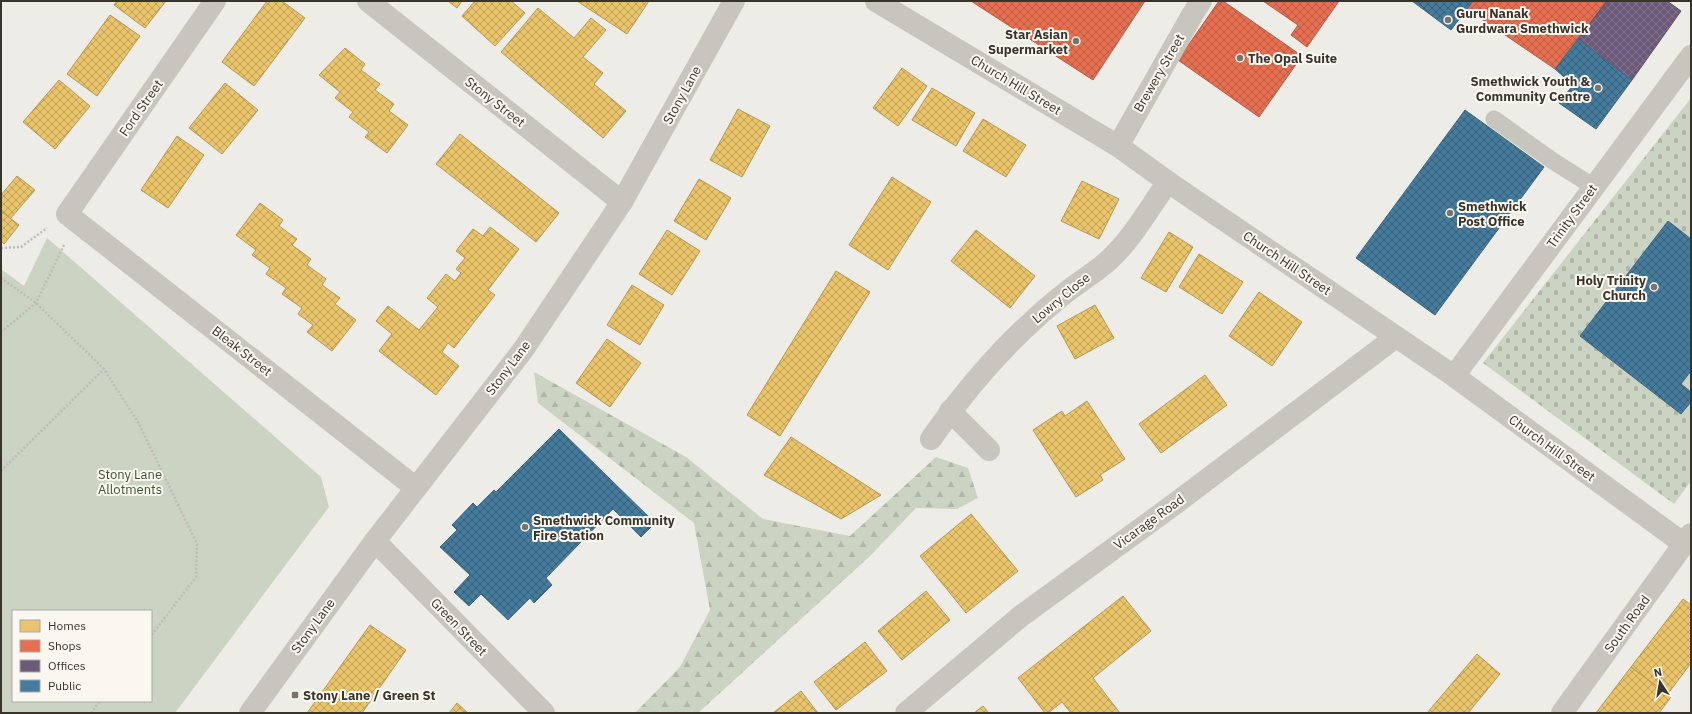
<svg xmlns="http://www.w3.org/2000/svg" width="1692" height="714" font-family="'IBM Plex Sans',sans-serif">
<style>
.green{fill:#cbd3c2;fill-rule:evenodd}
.forest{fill:url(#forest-firs)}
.cemetery{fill:url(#cemetery-stones)}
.homes{fill:url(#homes-cross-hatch);stroke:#b49957}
.shops{fill:url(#shops-cross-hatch);stroke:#b25d46}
.offices{fill:url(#offices-cross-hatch);stroke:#5d4e63}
.public{fill:url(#public-cross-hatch);stroke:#41667b}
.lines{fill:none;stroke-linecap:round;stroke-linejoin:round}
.path{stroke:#bebcb5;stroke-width:2.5;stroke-dasharray:2 2;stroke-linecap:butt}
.service{stroke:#c8c5be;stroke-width:17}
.pedestrian{stroke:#c8c5be;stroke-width:22}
.minor{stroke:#c8c5be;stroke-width:22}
.tertiary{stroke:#c8c5be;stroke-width:22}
.poi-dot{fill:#78746d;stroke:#f9f7ef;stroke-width:1.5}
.labels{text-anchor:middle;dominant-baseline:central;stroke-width:4;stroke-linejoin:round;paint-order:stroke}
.poi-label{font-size:13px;font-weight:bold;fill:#38342c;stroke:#f9f7ef;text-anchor:start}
.street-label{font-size:13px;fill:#38342c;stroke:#f9f7ef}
.park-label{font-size:13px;fill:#3e5433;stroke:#f9f7ef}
</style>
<defs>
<pattern id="forest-firs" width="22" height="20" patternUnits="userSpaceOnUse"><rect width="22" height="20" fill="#cbd3c2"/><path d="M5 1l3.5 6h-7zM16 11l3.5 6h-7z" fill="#afb6a7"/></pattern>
<pattern id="cemetery-stones" width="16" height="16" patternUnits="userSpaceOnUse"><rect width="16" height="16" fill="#cbd3c2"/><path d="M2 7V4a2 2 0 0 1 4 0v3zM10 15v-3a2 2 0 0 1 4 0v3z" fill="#afb6a7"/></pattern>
<pattern id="homes-cross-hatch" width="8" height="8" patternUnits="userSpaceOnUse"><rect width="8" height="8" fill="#e9c46a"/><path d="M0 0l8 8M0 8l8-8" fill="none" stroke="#bea057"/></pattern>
<pattern id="shops-cross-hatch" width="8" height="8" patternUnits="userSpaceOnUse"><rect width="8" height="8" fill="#e76f51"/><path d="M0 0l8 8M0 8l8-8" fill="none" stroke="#bc5c43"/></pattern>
<pattern id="offices-cross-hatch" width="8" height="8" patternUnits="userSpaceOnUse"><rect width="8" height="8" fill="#6d597a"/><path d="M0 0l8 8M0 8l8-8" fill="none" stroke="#82738c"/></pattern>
<pattern id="public-cross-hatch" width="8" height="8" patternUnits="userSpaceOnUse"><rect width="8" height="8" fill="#457b9d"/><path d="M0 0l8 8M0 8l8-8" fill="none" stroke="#386079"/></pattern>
</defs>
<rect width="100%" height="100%" fill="#eeece6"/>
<path class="green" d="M 47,238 L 321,477 L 329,507 L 175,713 L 1,713 L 1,269 L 24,286 ZM 13,611 L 151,611 L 151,701 L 13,701 Z"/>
<polygon class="forest" points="534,372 686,457 763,519 850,536 936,457 968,468 978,498 957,509 916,508 869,557 698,713 635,713 680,667 710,610 694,523 538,403"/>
<polygon class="cemetery" points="1691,98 1691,481 1674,504 1483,363"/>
<g class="homes">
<polygon points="117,1 166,1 145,28 114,5"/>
<polygon points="267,1 282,1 305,18 254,86 222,62"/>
<polygon points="448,1 462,1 457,8"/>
<polygon points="475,1 511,1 525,13 495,46 462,16"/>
<polygon points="577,1 649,1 627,34"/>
<polygon points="538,8 574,38 591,18 606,30 583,57 603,73 594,84 626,111 603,138 501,52"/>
<polygon points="110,15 140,36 97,96 67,74"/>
<polygon points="345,48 365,64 361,70 380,84 375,90 394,104 389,111 408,125 387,153 365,137 369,132 349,117 353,112 335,98 340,92 319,75"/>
<polygon points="902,68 927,86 898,126 873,108"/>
<polygon points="59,80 90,106 55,149 23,122"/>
<polygon points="225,83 258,110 222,154 189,128"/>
<polygon points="932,88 975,113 956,146 912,120"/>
<polygon points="738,109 770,126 742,177 710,160"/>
<polygon points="983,119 1026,145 1006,177 963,151"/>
<polygon points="460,134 559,213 536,242 436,164"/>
<polygon points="177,136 204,155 168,208 141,190"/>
<polygon points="17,176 35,190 10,219 1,211 1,195"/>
<polygon points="892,177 931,202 888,270 849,245"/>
<polygon points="699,179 731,198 706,240 674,221"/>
<polygon points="1082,181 1119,199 1099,239 1061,221"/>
<polygon points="260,203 283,220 279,226 297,239 292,245 311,259 307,265 326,279 322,285 340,298 335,304 356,320 332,351 307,332 313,325 298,314 302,308 282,294 286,288 266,274 270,268 252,255 256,250 236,235"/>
<polygon points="1,211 19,225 4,244 1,241"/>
<polygon points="490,227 519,249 488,290 495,295 454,348 448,343 442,352 459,366 436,395 379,351 392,334 376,321 388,306 419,330 438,307 427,298 446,274 455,281 461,273 456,269 465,258 456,251 473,229 483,236"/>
<polygon points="667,230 700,251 672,295 639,274"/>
<polygon points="976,230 1035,276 1010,308 951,261"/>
<polygon points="1169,232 1193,247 1166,292 1141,278"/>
<polygon points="1199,254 1243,282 1222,314 1179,287"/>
<polygon points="836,271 870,292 780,436 747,415"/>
<polygon points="632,285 664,305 640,345 607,325"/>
<polygon points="1259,292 1302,322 1272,366 1229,336"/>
<polygon points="1095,305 1114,338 1075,359 1057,326"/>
<polygon points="607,339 641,363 610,407 576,383"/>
<polygon points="1205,375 1227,405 1161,453 1139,424"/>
<polygon points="1087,401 1125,459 1100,475 1103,480 1076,497 1033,430 1062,411 1065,416"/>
<polygon points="791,437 881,495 841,519 764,475"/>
<polygon points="971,514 1018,571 966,613 920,556"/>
<polygon points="926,591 950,620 902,660 878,631"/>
<polygon points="1123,596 1151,631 1093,678 1120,713 1071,713 1062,702 1048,713 1045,713 1018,678"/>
<polygon points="1683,599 1691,605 1691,663 1667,695 1631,667"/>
<polygon points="370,625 406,650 362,713 307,713"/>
<polygon points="865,642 887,671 836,710 814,682"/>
<polygon points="1477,654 1500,674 1468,713 1427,713"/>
<polygon points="1631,667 1671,697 1659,713 1596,713"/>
<polygon points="801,691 818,713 773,713"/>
<polygon points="457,703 468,713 449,713"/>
<polygon points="983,706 989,713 974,713"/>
</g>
<g class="shops">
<polygon points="971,1 1145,1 1093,80"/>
<polygon points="1219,1 1223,1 1302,56 1259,117 1178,60"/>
<polygon points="1263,1 1339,1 1307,47 1291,35 1298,25"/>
<polygon points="1473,1 1607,1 1555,69 1467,9"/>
</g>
<polygon class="offices" points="1607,1 1667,1 1681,11 1632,80 1578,39"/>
<g class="public">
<polygon points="1412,1 1473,1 1451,30"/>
<polygon points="1578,39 1632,80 1596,129 1559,103 1573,85 1555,69"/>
<polygon points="1465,110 1544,167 1435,315 1356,258"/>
<polygon points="1668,221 1691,239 1691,371 1681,384 1691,392 1691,402 1681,414 1580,336"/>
<polygon points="559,429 655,523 641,537 613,509 546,578 552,585 534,603 530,598 508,620 481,594 469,606 454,592 470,575 440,547 457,530 452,525 473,503 477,507 494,490 496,492"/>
</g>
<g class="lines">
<g class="path">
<polyline points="1,248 21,247 47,228"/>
<polyline points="1,278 36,303 104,369 139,424 197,544 196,577 151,636"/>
<polyline points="1,332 36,303 64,245"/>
<polyline points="1,471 104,369"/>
<polyline points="91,713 100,701"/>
</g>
<polyline class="service" points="1494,119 1553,161 1594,187"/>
<polyline class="pedestrian" points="1191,17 1201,1"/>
<g class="minor">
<polyline points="215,1 67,214 416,488"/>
<polyline points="368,1 622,202"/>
<polyline points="876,1 1118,146 1168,182 1454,376 1684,544"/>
<polyline points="1118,146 1191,17"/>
<polyline points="1454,376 1691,56"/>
<polyline points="950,411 989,450"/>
<path d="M 931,439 C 967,387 1010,338 1059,298 C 1075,284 1094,274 1109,260 C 1133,238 1149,208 1168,182"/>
<polyline points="375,541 544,713"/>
<polyline points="906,713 1021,616 1176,503 1396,337"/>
<polyline points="1562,713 1691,534"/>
</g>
<polyline class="tertiary" points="250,713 375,541 523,350 622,202 734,1"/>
</g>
<g class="poi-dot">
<circle cx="1448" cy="20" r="4"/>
<circle cx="1076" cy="41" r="4"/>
<circle cx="1240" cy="58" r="4"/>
<circle cx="1598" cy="88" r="4"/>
<circle cx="1450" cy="213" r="4"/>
<circle cx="1654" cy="287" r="4"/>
<circle cx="525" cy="527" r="4"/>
<rect x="291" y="691" width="8" height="8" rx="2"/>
</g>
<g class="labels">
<g class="poi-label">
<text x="1456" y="13">Guru Nanak<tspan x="1456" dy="15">Gurdwara Smethwick</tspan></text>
<text x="1068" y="34" text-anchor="end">Star Asian<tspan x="1068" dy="15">Supermarket</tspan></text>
<text x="1248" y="58">The Opal Suite</text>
<text x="1590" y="81" text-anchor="end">Smethwick Youth &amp;<tspan x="1590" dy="15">Community Centre</tspan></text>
<text x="1458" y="206">Smethwick<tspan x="1458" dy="15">Post Office</tspan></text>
<text x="1646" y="280" text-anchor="end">Holy Trinity<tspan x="1646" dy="15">Church</tspan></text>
<text x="533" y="520">Smethwick Community<tspan x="533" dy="15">Fire Station</tspan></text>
<text x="303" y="695">Stony Lane / Green St</text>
</g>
<g class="street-label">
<text transform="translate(1159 73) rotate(-60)">Brewery Street</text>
<text transform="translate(1016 85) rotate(31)">Church Hill Street</text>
<text transform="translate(682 95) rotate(-61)">Stony Lane</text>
<text transform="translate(495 102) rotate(38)">Stony Street</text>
<text transform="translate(141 108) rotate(-55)">Ford Street</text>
<text transform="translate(1572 216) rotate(-54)">Trinity Street</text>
<text transform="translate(1287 263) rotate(34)">Church Hill Street</text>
<text transform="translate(1061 298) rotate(-40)">Lowry Close</text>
<text transform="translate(242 351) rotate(38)">Bleak Street</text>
<text transform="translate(508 368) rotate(-53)">Stony Lane</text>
<text transform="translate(1552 448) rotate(36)">Church Hill Street</text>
<text transform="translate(1149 522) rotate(-36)">Vicarage Road</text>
<text transform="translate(1627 624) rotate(-54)">South Road</text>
<text transform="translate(313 626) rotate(-54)">Stony Lane</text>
<text transform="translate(459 627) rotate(46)">Green Street</text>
</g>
<g class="park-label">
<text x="130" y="474">Stony Lane<tspan x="130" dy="15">Allotments</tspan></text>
</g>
</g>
<rect width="1692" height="714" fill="none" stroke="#38342c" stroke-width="4"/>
<rect x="12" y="610" width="140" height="92" fill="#f9f7ef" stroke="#aca9a1"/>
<rect x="20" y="620" width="20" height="12" fill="#e9c46a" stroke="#aca9a1"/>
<text x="48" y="630" font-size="12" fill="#38342c">Homes</text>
<rect x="20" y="640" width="20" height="12" fill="#e76f51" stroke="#aca9a1"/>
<text x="48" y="650" font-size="12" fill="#38342c">Shops</text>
<rect x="20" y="660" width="20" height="12" fill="#6d597a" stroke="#aca9a1"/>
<text x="48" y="670" font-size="12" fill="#38342c">Offices</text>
<rect x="20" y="680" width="20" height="12" fill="#457b9d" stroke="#aca9a1"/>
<text x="48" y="690" font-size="12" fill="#38342c">Public</text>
<g transform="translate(1660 682) rotate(348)" stroke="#f9f7ef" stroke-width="3" paint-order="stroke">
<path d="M0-3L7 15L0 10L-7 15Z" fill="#38342c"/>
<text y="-6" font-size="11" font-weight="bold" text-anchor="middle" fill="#38342c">N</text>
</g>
</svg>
